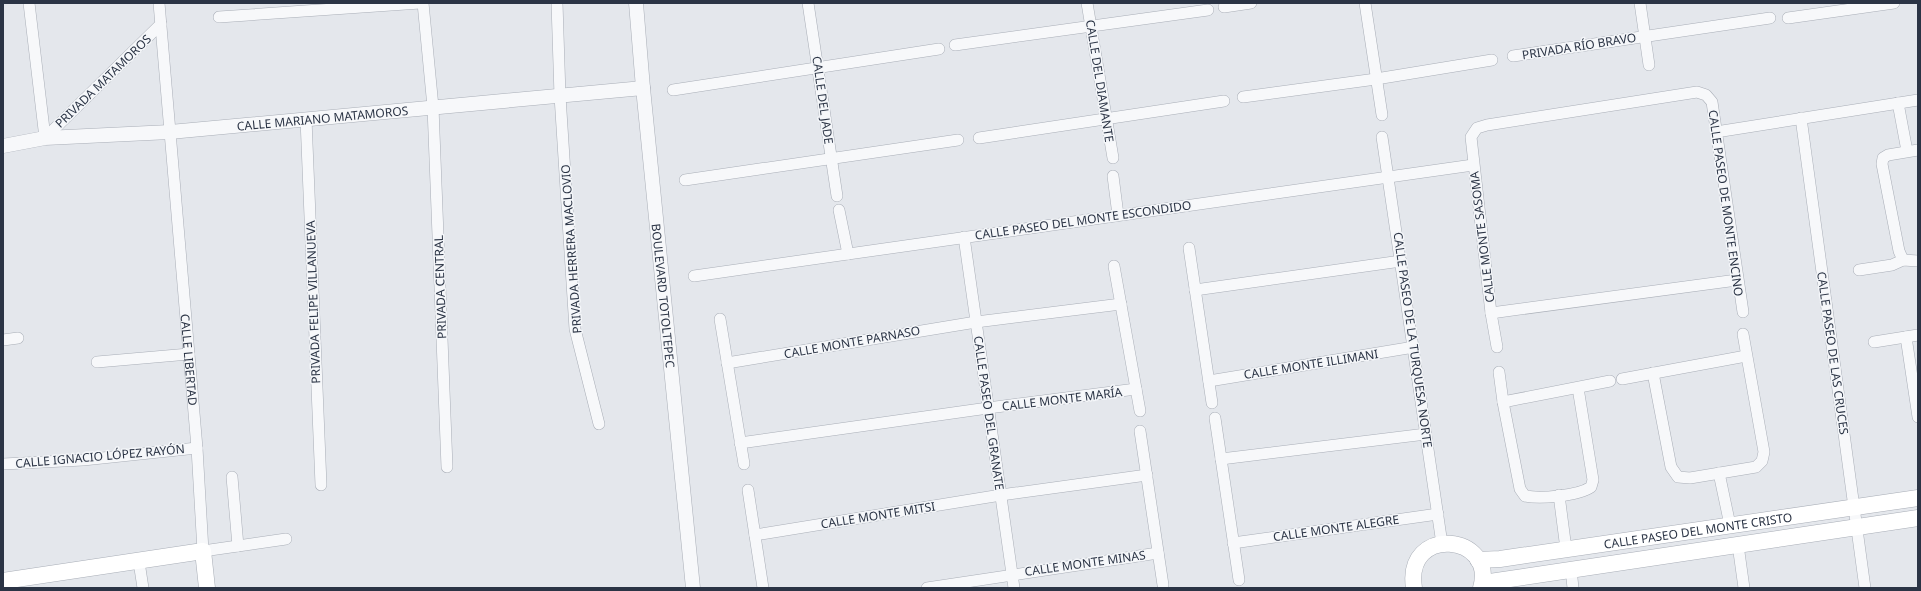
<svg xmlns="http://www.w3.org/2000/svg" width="1921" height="591" font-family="'Noto Sans',sans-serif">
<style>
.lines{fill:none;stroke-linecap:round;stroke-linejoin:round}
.minor-casing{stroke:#a9aeb7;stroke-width:12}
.tertiary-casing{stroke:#a9aeb7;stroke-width:15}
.secondary-casing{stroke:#a9aeb7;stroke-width:17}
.minor{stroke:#f7f8fa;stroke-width:11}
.tertiary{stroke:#f7f8fa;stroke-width:14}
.secondary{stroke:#fff;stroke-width:16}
.labels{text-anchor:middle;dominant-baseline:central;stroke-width:3;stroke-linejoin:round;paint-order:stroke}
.street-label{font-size:12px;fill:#2b3445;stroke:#f4f6f9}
</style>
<rect width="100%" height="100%" fill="#e4e7ec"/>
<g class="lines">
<defs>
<g id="minor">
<polyline points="29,3 45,138"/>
<path id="s1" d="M 159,3 L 197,448 L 203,551 L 286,539"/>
<polyline points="423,3 433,107 447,467"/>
<polyline points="557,3 560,96 575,329 599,424"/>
<polyline points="808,3 837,196"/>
<polyline points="1087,3 1113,158"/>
<polyline points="1365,3 1382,115"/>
<polyline points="1640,3 1649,65"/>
<polyline points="1224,7 1251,3"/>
<polyline points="219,17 420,3"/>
<polyline points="1788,18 1894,3"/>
<polyline points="955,45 1208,10"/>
<polyline points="1513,56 1770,18"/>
<polyline points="673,90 939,49"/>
<polyline points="1243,97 1376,79 1492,60"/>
<polyline points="1898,103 1907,151"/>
<polyline points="1801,118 1865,588"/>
<polyline points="306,119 321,485"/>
<polyline points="1716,132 1918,100"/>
<polyline points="1382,137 1442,544"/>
<polyline points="45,138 161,24"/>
<polyline points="979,138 1224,101"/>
<polyline points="1113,176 1118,215"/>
<polyline points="685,180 958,140"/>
<polyline points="839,210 848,254"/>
<polyline points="964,237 1014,588"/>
<polyline points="1189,248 1212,403"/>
<polyline points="1903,260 1899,251 1882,164 1883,158 1888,155 1918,150"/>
<polyline points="1114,266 1140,411"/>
<polyline points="1859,270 1892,265 1903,260 1918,261"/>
<polyline points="694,276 1473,165"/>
<polyline points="1195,290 1401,261"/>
<polyline points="1491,313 1737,280"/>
<polyline points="720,319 744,464"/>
<polyline points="1906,337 1918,417"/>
<polyline points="3,340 18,338"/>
<polyline points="1874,342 1918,335"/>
<polyline points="1497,347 1491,313 1471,137 1477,128 1487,125 1697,92 1706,95 1712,102 1743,312"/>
<polyline points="97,362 189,354"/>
<polyline points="727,363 976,322 1121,304"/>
<path d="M 1499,372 L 1503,402 L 1520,489 L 1525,496 C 1540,499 1578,496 1591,487 L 1593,480 L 1578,388"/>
<polyline points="1653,373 1671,467 1678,477 1690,478 1756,467 1762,461 1764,452 1743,334"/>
<polyline points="1622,379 1746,356"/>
<polyline points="1209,381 1414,347"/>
<polyline points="1503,402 1610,381"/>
<polyline points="1215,418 1239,580"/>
<polyline points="1140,431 1163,585"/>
<polyline points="740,443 988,408 1136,389"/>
<polyline points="1221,459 1426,434"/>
<polyline points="3,464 83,460 197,448"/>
<polyline points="1719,473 1730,525"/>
<polyline points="232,477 238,546"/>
<polyline points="748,490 763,588"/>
<polyline points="1559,495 1566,549"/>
<polyline points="755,535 1001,495 1147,475"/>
<polyline points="1233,543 1438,514"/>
<polyline points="1738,545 1744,588"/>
<polyline points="139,562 143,588"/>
<polyline points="1571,569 1573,588"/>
<polyline points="927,588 1158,553"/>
</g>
<g id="tertiary">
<path id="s2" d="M 636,3 L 643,88 L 693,588"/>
<path id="s3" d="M 3,146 L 45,138 L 170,132 L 643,88"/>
</g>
<g id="secondary">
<path id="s4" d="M 1478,560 L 1500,559 L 1918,498"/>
<polyline points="3,581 203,551 207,588"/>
<polyline points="1483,583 1918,518"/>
<path d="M 1414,588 C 1404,524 1497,534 1481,588"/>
</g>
</defs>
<use href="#minor" class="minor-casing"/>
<use href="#tertiary" class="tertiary-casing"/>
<use href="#secondary" class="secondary-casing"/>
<use href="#minor" class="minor"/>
<use href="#tertiary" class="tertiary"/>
<use href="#secondary" class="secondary"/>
</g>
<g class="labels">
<g class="street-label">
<text transform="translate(1579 46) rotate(-9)">PRIVADA RÍO BRAVO</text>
<text transform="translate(103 81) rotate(-44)">PRIVADA MATAMOROS</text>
<text transform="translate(1100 81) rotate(81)">CALLE DEL DIAMANTE</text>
<text transform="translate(823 100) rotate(82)">CALLE DEL JADE</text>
<text stroke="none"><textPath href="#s3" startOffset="321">CALLE MARIANO MATAMOROS</textPath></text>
<text transform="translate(1726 203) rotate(82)">CALLE PASEO DE MONTE ENCINO</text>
<text transform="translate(1083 220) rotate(-8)">CALLE PASEO DEL MONTE ESCONDIDO</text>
<text transform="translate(1482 237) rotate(-97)">CALLE MONTE SASOMA</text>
<text transform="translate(571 249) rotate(-94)">PRIVADA HERRERA MACLOVIO</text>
<text transform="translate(440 287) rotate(-92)">PRIVADA CENTRAL</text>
<text stroke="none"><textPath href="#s2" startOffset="294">BOULEVARD TOTOLTEPEC</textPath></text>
<text transform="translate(313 302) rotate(-92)">PRIVADA FELIPE VILLANUEVA</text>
<text transform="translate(1413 340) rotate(82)">CALLE PASEO DE LA TURQUESA NORTE</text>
<text transform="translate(852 342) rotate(-10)">CALLE MONTE PARNASO</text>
<text transform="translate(1833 353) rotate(82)">CALLE PASEO DE LAS CRUCES</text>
<text stroke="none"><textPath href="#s1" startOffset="358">CALLE LIBERTAD</textPath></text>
<text transform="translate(1311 364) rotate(-9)">CALLE MONTE ILLIMANI</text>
<text transform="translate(1062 399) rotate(-7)">CALLE MONTE MARÍA</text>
<text transform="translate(989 413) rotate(82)">CALLE PASEO DEL GRANATE</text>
<text transform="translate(100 456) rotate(-5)">CALLE IGNACIO LÓPEZ RAYÓN</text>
<text transform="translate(878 515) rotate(-9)">CALLE MONTE MITSI</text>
<text transform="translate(1336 528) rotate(-8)">CALLE MONTE ALEGRE</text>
<text stroke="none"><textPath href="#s4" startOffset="222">CALLE PASEO DEL MONTE CRISTO</textPath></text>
<text transform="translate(1085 563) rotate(-8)">CALLE MONTE MINAS</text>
</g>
</g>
<rect width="1921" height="591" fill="none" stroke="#2b3445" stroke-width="8"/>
</svg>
